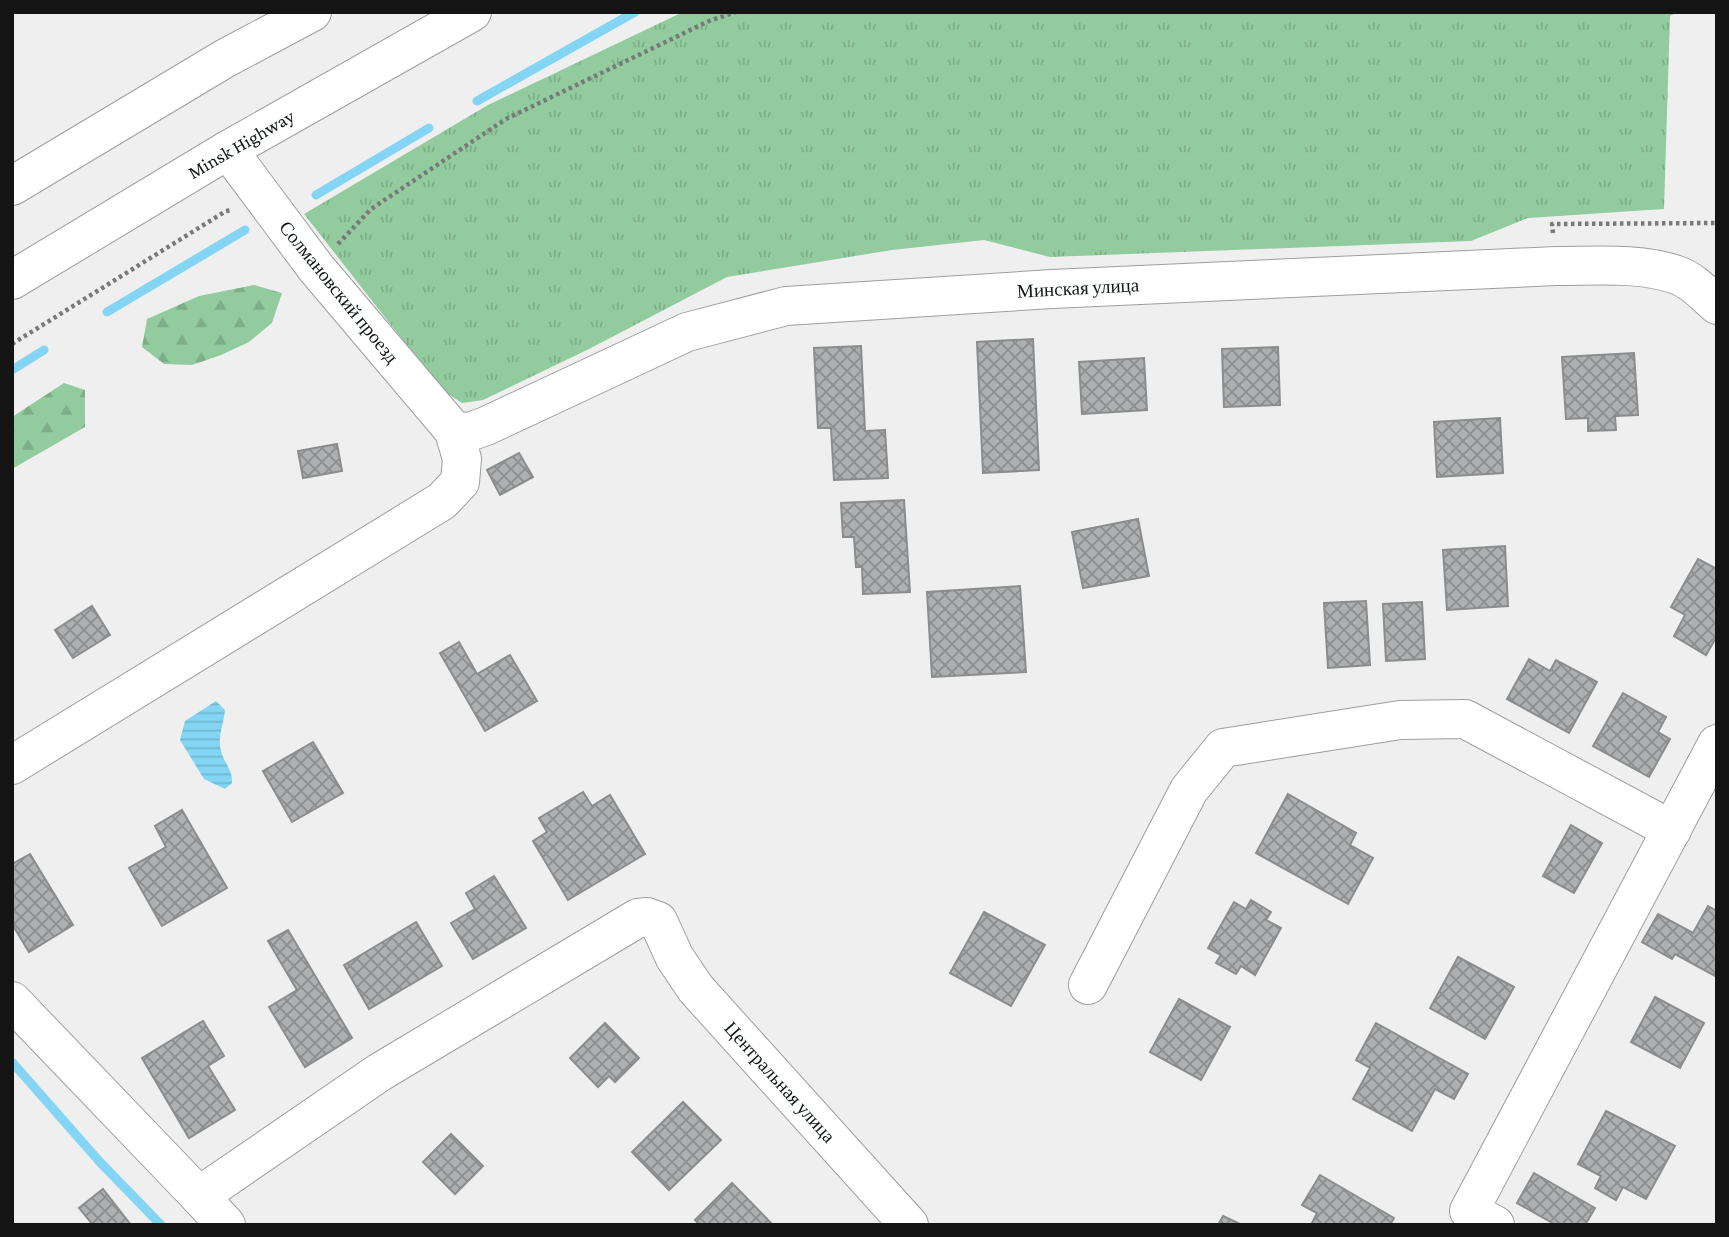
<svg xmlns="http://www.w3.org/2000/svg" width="1729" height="1237" font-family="'Crimson Pro',serif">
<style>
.grass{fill:url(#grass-tufts)}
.forest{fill:url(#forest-firs)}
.water{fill:url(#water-rules)}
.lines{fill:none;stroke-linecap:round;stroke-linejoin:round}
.stream{stroke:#83d5f3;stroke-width:9}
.building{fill:url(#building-cross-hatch);stroke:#8b8c8c;stroke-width:2}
.minor-casing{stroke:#9d9e9e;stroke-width:40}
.highway-casing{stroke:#9d9e9e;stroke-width:40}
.path{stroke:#79797a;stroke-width:4.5;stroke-dasharray:3.5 3.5;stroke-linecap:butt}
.minor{stroke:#fff;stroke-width:38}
.highway{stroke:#fff;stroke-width:38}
.labels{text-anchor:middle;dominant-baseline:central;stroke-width:6;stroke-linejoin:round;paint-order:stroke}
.street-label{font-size:19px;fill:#141415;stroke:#fcfdfd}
</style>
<defs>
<pattern id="grass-tufts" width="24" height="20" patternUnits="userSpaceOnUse" patternTransform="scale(1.75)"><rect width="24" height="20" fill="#92cc9e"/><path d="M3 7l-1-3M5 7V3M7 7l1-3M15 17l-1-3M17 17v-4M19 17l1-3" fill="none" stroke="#7dae87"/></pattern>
<pattern id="forest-firs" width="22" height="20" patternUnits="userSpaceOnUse" patternTransform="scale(1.75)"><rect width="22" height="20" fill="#92cc9e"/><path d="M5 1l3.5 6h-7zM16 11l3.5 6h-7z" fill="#7dae87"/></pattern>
<pattern id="water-rules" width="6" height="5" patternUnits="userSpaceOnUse" patternTransform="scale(1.75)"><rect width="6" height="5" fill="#83d5f3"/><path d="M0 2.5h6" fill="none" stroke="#70b6cf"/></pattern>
<pattern id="building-cross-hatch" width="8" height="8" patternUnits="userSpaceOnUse" patternTransform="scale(1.75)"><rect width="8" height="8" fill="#aeafb0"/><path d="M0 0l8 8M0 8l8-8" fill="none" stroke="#8c8d8e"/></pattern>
</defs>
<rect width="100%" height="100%" fill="#efeff0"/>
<polygon class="grass" points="683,12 1677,12 1670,16 1664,209 1528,218 1471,241 1050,257 984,240 892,250 727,277 589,349 483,400 462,403 442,390 304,214 488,105"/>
<g class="forest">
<polygon points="254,285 282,293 272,323 249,342 221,355 192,365 164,364 142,347 147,319 199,296"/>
<polygon points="64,383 85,390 85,427 12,469 12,417"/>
</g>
<path class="water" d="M 216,701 L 225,710 C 224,723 217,738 221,751 C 224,763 233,770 232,783 L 225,789 L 204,779 L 180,740 L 185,721 Z"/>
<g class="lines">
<g class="stream">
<polyline points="477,101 635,12"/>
<polyline points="316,195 429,128"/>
<polyline points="107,312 245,230"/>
<polyline points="12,370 44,350"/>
<polyline points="12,1062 99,1161 161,1225"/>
</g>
</g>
<g class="building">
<polygon points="1033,339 1039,470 983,473 977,342"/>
<polygon points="861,346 865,431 885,430 888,478 834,480 831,428 818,428 814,348"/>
<polygon points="1278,347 1280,405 1224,407 1222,349"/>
<polygon points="1634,353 1638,415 1615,416 1616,430 1588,431 1588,418 1566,419 1562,357"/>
<polygon points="1144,358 1147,410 1082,414 1079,362"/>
<polygon points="1500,418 1503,473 1437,477 1434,422"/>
<polygon points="337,444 342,471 303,478 298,451"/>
<polygon points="519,453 533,477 500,495 487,470"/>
<polygon points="904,500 910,592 863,594 862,567 856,567 854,537 843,537 841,503"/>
<polygon points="1138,519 1149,576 1083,588 1072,532"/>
<polygon points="1505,546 1508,606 1447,610 1443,550"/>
<polygon points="1698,559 1717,569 1717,636 1706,655 1674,636 1685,615 1671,607"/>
<polygon points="1020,586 1026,672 932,677 927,592"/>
<polygon points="1366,601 1370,665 1328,668 1324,603"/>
<polygon points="1422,602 1425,659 1386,661 1383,604"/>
<polygon points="92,606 110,635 73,658 55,630"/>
<polygon points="459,642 477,674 510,655 537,701 485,731 440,653"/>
<polygon points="1529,659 1550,671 1556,660 1597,682 1569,733 1507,699"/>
<polygon points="1623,693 1666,717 1658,732 1670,739 1649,777 1593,746"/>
<polygon points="313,742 343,793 292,822 263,771"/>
<polygon points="583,792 592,806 610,795 645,854 568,900 533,841 547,832 539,818"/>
<polygon points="1288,794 1356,833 1350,845 1373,858 1348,904 1256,853"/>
<polygon points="182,810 227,888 162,926 129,868 166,847 155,826"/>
<polygon points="1571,825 1602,843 1574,893 1543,876"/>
<polygon points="30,854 73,925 29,952 12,924 12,864"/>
<polygon points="494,876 526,928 473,959 451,923 475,909 466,893"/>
<polygon points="1251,900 1271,912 1266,920 1281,928 1255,975 1241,966 1236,974 1216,963 1221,955 1208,948 1234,902 1246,909"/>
<polygon points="1708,906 1717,911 1717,977 1675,954 1672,959 1642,942 1658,914 1693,933"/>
<polygon points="984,912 1045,945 1011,1006 950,973"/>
<polygon points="416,922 442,966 369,1009 344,965"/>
<polygon points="288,930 352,1038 305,1067 269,1007 297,990 268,941"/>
<polygon points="1458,957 1514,987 1485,1039 1430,1008"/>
<polygon points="1655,997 1704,1023 1680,1068 1631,1042"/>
<polygon points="1179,999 1230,1027 1201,1080 1150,1052"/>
<polygon points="203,1021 224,1056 208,1066 235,1110 189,1138 142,1058"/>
<polygon points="605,1023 639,1058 615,1082 609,1076 598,1087 570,1058"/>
<polygon points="1376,1023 1468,1074 1454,1099 1435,1089 1412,1131 1353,1099 1370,1068 1356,1060"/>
<polygon points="683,1102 721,1140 669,1190 632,1152"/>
<polygon points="1606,1111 1675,1146 1646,1199 1623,1187 1616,1200 1595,1188 1601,1176 1578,1164"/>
<polygon points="451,1134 483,1166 455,1194 423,1162"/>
<polygon points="1534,1173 1595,1208 1585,1225 1556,1225 1517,1203"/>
<polygon points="1320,1175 1394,1218 1390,1225 1311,1225 1317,1213 1302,1205"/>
<polygon points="732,1183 773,1225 700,1225 695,1220"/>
<polygon points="103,1189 131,1225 93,1225 79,1208"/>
<polygon points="1223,1216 1242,1225 1218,1225"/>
</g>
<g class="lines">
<defs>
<g id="minor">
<path d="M 454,431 L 469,432 L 486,426 L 687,332 L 786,306 L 1052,289 L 1556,266 C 1595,266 1640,262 1677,275 C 1692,280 1706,295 1717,305"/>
<polyline points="12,765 442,501 460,482 462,459 454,431 316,268 228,150"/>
<polyline points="1088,985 1189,790 1223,748 1400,720 1465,719 1672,830"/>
<polyline points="12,1001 199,1196 380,1072 638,918 647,917 658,921 675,958 696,989 909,1225"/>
<polyline points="199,1196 226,1225"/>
<polyline points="1495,1225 1469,1211 1717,744"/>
</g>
<g id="highway">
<polyline points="12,186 224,59 312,12"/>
<polyline points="12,280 228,150 472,12"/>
</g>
</defs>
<use href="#minor" class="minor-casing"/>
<use href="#highway" class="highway-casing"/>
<g class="path">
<polyline points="1553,233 1552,224 1717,223"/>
<polyline points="338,244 371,209 506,119 709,21 736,12"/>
<polyline points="12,344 226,211 232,210"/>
</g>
<use href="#minor" class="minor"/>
<use href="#highway" class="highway"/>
</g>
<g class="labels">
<g class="street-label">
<text transform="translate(241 144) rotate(-30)">Minsk Highway</text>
<text transform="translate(1078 288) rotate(-3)">Минская улица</text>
<text transform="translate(339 292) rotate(51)">Солмановский проезд</text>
<text transform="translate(780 1082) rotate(48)">Центральная улица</text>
</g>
</g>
<rect width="1729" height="1237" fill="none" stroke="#141415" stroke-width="28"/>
</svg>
